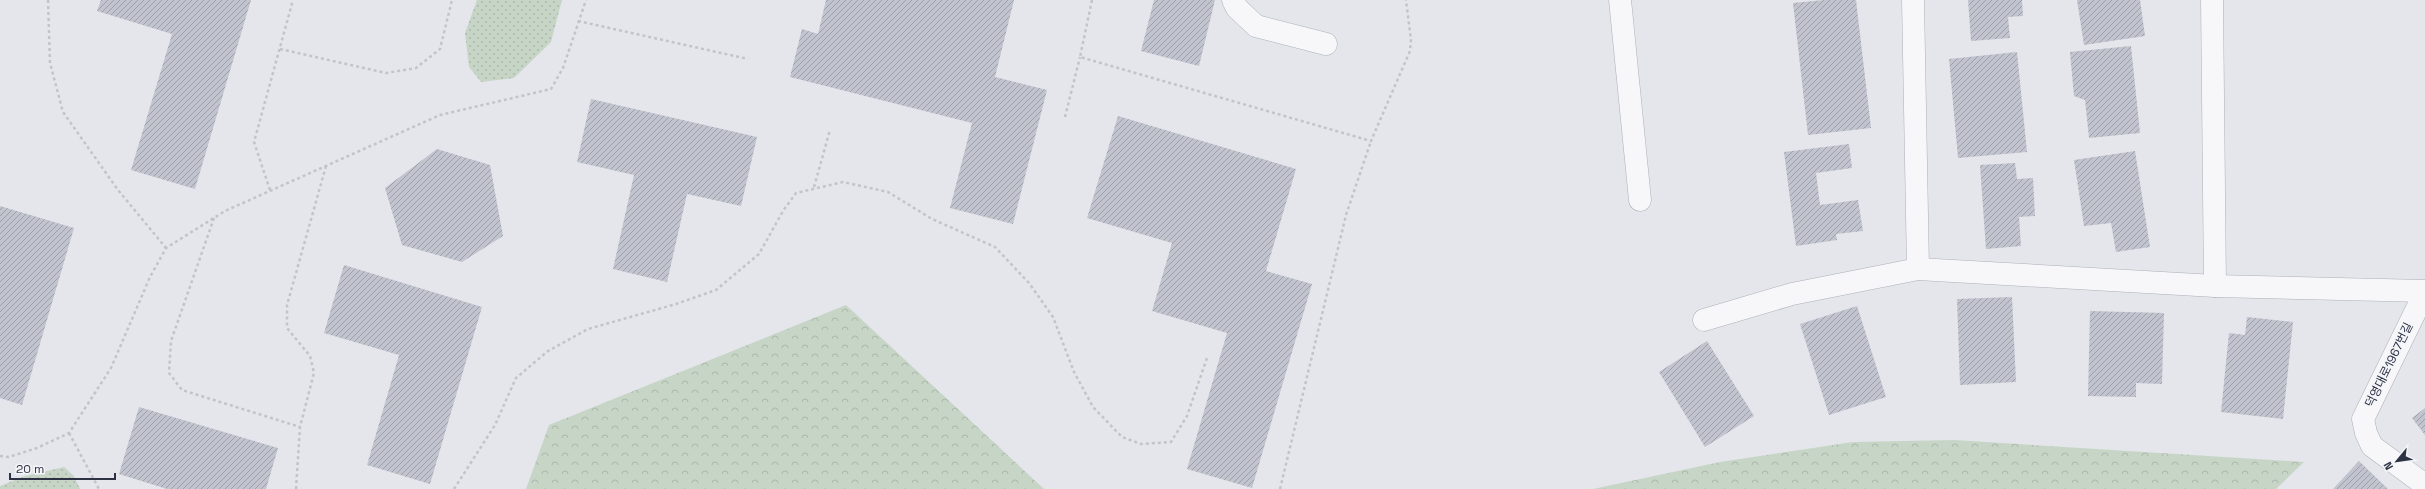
<svg xmlns="http://www.w3.org/2000/svg" width="2425" height="489" font-family="'Space Grotesk','Noto Sans KR',sans-serif">
<style>
.forest{fill:url(#forest-crowns)}
.park{fill:url(#park-dots)}
.building{fill:url(#building-hatch)}
.lines{fill:none;stroke-linecap:round;stroke-linejoin:round}
.street-casing{stroke:#adb0b9;stroke-width:23}
.path{stroke:#c2c4ca;stroke-width:2.5;stroke-dasharray:3 3;stroke-linecap:butt}
.street{stroke:#f7f7f9;stroke-width:22}
.labels{text-anchor:middle;dominant-baseline:central;stroke-width:3.5;stroke-linejoin:round;paint-order:stroke}
.street-label{font-size:12px;fill:#2c3143;stroke:#f4f5f8}
</style>
<defs>
<pattern id="forest-crowns" width="20" height="18" patternUnits="userSpaceOnUse"><rect width="20" height="18" fill="#c7d5c6"/><path d="M2 6a3 3 0 1 1 6 0M12 15a3 3 0 1 1 6 0" fill="none" stroke="#abb7ab"/></pattern>
<pattern id="park-dots" width="8" height="8" patternUnits="userSpaceOnUse"><rect width="8" height="8" fill="#c7d5c6"/><path d="M2 2h.1M6 6h.1" fill="none" stroke="#abb7ab" stroke-width="1.8" stroke-linecap="round"/></pattern>
<pattern id="building-hatch" width="6" height="6" patternUnits="userSpaceOnUse"><rect width="6" height="6" fill="#c1c4ce"/><path d="M-1 1l2-2M0 6l6-6M5 7l2-2" fill="none" stroke="#9da0a9"/></pattern>
</defs>
<rect width="100%" height="100%" fill="#e4e6eb"/>
<g class="forest">
<polygon points="846,305 1044,489 526,489 549,425"/>
<polygon points="1954,440 2304,462 2276,489 1593,489 1720,462 1853,442"/>
</g>
<g class="park">
<polygon points="477,0 562,0 551,42 514,78 481,82 469,67 465,33"/>
<polygon points="64,467 74,476 80,489 0,489 0,486 25,476"/>
</g>
<g class="building">
<polygon points="101,0 251,0 195,189 131,170 172,34 97,11"/>
<polygon points="826,0 1014,0 995,77 1047,90 1013,224 950,208 972,123 790,77 802,29 818,34"/>
<polygon points="1154,0 1215,0 1199,66 1141,51"/>
<polygon points="1824,0 1856,0 1871,128 1808,135 1793,3"/>
<polygon points="1968,0 2022,0 2023,16 2008,17 2010,38 1971,41"/>
<polygon points="2077,0 2140,0 2145,36 2084,45"/>
<polygon points="2131,46 2140,133 2089,138 2085,100 2074,96 2070,52"/>
<polygon points="2017,52 2027,152 1958,158 1949,59"/>
<polygon points="591,99 757,137 741,206 687,194 667,282 613,269 634,175 577,162"/>
<polygon points="1118,116 1296,169 1266,271 1312,284 1252,488 1187,469 1227,333 1152,311 1172,243 1087,218"/>
<polygon points="1849,144 1852,168 1816,173 1820,205 1858,200 1863,231 1836,234 1837,240 1796,246 1784,152"/>
<polygon points="437,149 490,165 503,236 462,262 402,245 385,188"/>
<polygon points="2135,151 2150,247 2116,252 2111,223 2084,226 2074,160"/>
<polygon points="2015,163 2017,179 2033,178 2035,216 2019,217 2021,246 1986,249 1980,165"/>
<polygon points="0,206 74,228 22,405 0,398"/>
<polygon points="344,265 482,307 430,484 367,465 399,355 324,333"/>
<polygon points="2012,297 2016,382 1960,385 1957,299"/>
<polygon points="1857,306 1886,397 1829,415 1800,324"/>
<polygon points="2090,311 2164,313 2162,384 2136,383 2136,397 2088,396"/>
<polygon points="2247,317 2293,322 2283,419 2221,412 2229,333 2245,335"/>
<polygon points="1707,341 1754,416 1705,447 1659,372"/>
<polygon points="139,407 278,448 266,489 167,489 119,474"/>
<polygon points="2425,408 2425,435 2412,418"/>
<polygon points="2359,461 2388,489 2333,489"/>
</g>
<g class="lines">
<defs>
<g id="street">
<polyline points="1233,0 1237,8 1256,26 1326,44"/>
<polyline points="1620,0 1640,200"/>
<polyline points="1913,0 1918,269"/>
<polyline points="2212,0 2215,286"/>
<polyline points="2425,292 2363,419 2366,433 2372,446 2425,485"/>
<polyline points="1704,320 1792,294 1918,269 2215,286 2425,291"/>
</g>
</defs>
<use href="#street" class="street-casing"/>
<g class="path">
<polyline points="48,0 50,63 63,112 118,190 166,248"/>
<polyline points="1092,0 1080,57 1371,141 1410,51 1411,40 1406,0"/>
<polyline points="578,21 748,59"/>
<polyline points="280,49 386,73 416,68 440,49 452,0"/>
<polyline points="1065,117 1080,57"/>
<polyline points="814,187 830,130"/>
<polyline points="270,190 254,142 293,0"/>
<polyline points="214,218 171,341 169,373 182,390 300,427"/>
<polyline points="69,433 99,489"/>
<polyline points="0,456 9,457 37,448 69,433 111,368 150,277 166,248 225,211 440,115 551,89 563,68 586,0"/>
<polyline points="296,489 300,427 314,373 310,356 287,328 287,305 326,166"/>
<polyline points="454,489 495,425 516,378 548,351 588,329 676,304 716,290 759,254 783,211 796,193 843,182 888,192 932,219 995,247 1029,283 1053,317 1074,372 1093,407 1122,437 1141,444 1171,442 1187,416 1207,358"/>
<polyline points="1280,489 1346,215 1371,141"/>
</g>
<use href="#street" class="street"/>
</g>
<g class="labels">
<g class="street-label">
<text transform="translate(2389 365) rotate(-64)">덕영대로1967번길</text>
</g>
</g>
<g transform="translate(2397 461) rotate(241)" stroke="#f4f5f8" stroke-width="3" paint-order="stroke">
<path d="M0-3L7 15L0 10L-7 15Z" fill="#2c3143"/>
<text y="-6" font-size="11" font-weight="bold" text-anchor="middle" fill="#2c3143">N</text>
</g>
<path d="M10 473v6h105v-6" fill="none" stroke="#2c3143" stroke-width="2"/>
<text x="16" y="473" font-size="12" fill="#2c3143" stroke="#f4f5f8" stroke-width="3" paint-order="stroke">20 m</text>
</svg>
